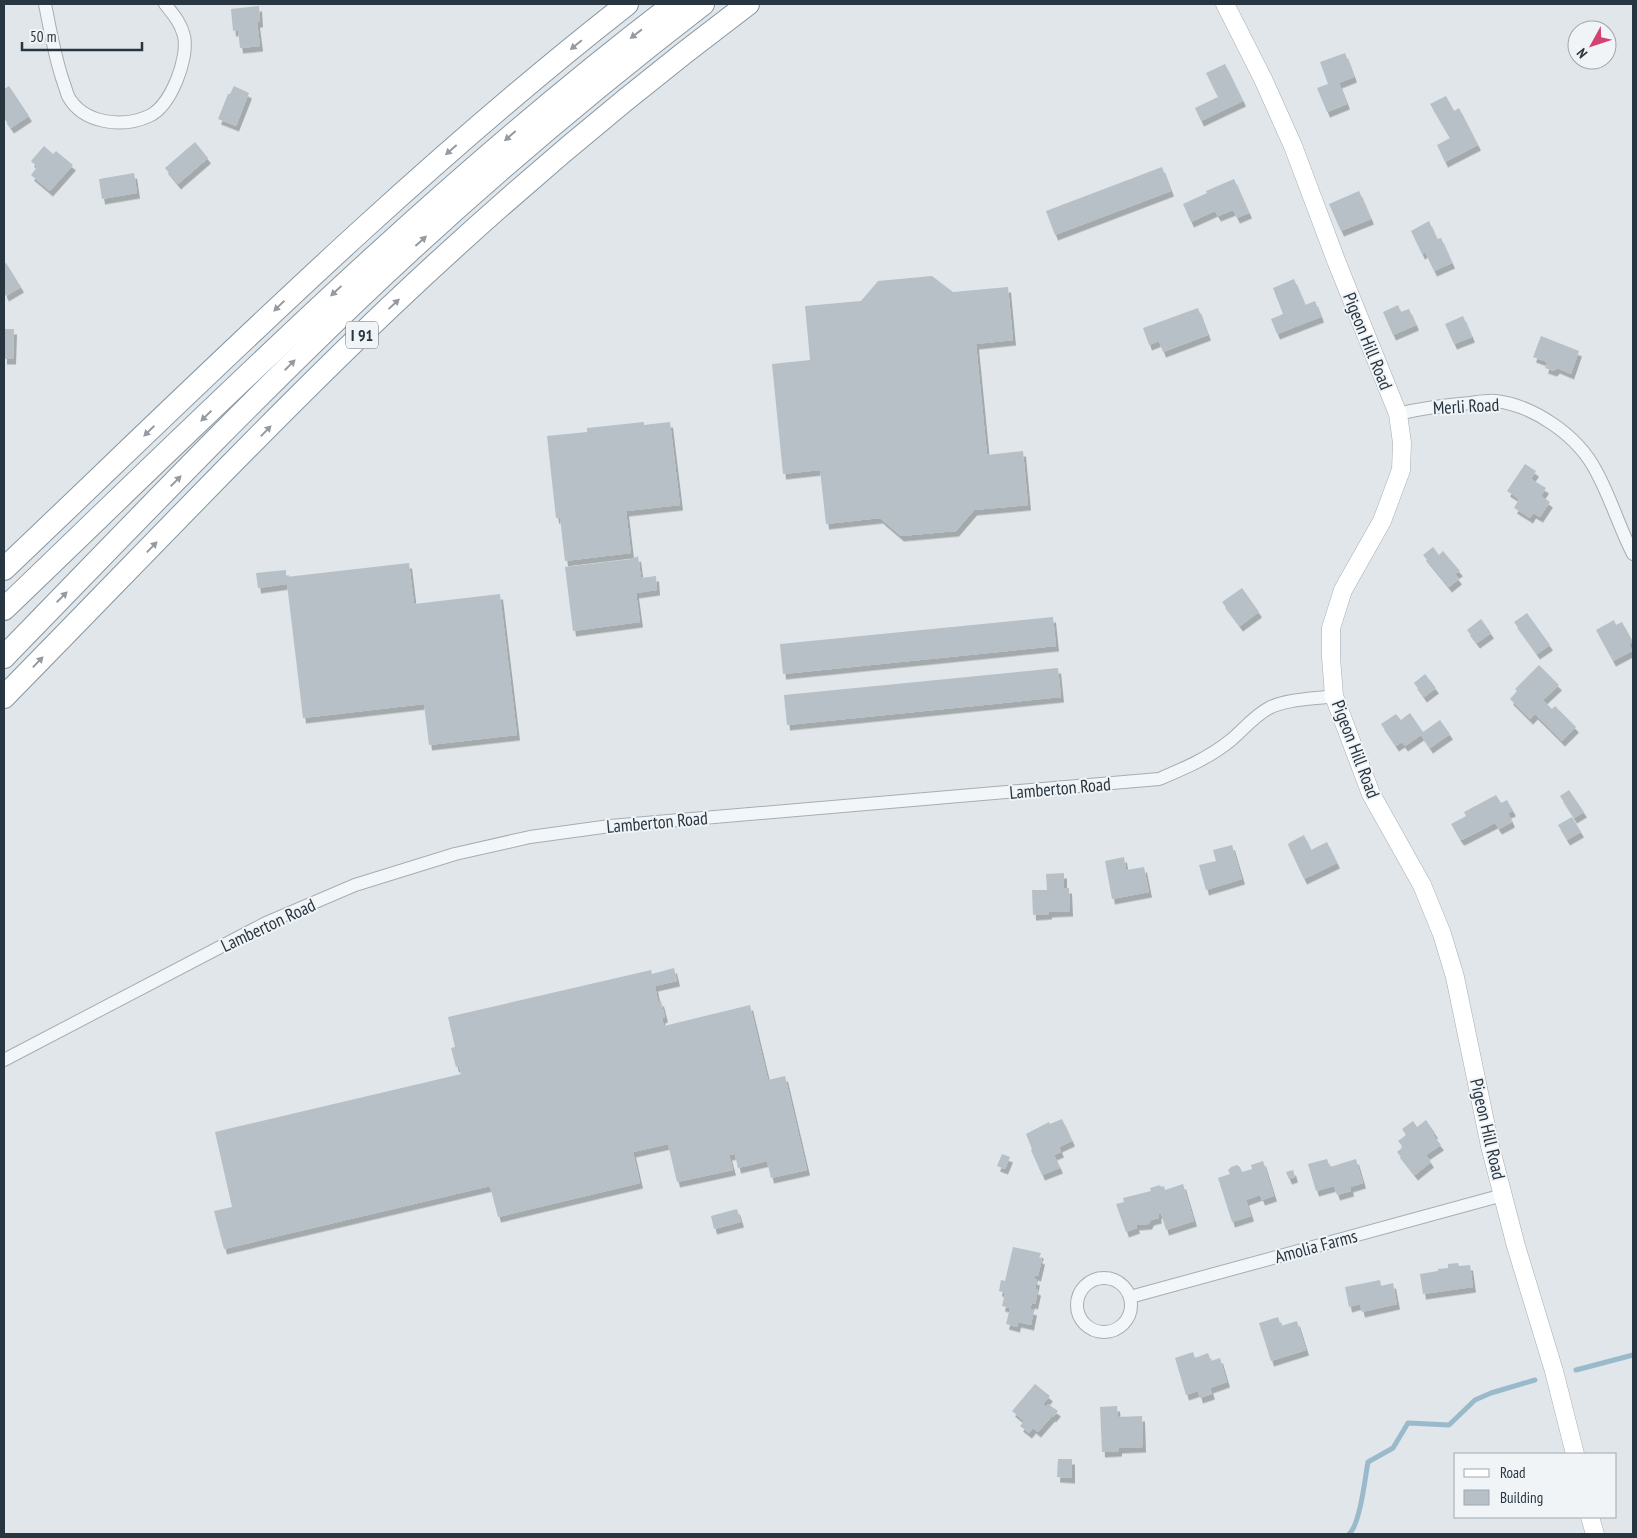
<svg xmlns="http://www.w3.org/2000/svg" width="1637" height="1538" font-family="'PT Sans Narrow',sans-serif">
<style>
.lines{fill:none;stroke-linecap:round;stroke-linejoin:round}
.stream{stroke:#9abacb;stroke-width:5}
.building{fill:#b7c0c7;filter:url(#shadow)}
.street-casing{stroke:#a5aeb4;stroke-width:14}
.secondary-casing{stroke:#a5aeb4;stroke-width:19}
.highway-casing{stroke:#8796a1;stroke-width:24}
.street{stroke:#f3f6f8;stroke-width:12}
.secondary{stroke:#fff;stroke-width:18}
.highway{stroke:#fff;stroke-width:22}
.oneway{fill:#949aa0}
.labels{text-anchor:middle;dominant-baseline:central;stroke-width:4;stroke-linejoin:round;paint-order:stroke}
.shield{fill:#f0f4f7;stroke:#646f78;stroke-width:1}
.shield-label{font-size:16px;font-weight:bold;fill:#283642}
.street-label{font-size:18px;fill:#283642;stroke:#f0f4f7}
</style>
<defs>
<filter id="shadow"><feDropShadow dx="3" dy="5.5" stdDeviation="0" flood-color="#0004"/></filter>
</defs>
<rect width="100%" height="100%" fill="#e0e6ea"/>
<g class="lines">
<g class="stream">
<polyline points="1576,1370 1633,1355"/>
<path d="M 1349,1534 C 1360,1525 1365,1478 1368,1462 L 1393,1448 L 1408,1423 L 1449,1425 L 1475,1400 L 1491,1393 L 1535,1380"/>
</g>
</g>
<g class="building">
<polygon points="259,6 260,22 257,22 260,46 240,48 238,30 233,31 231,9"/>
<polygon points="1345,53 1354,77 1339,83 1347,104 1327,112 1317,88 1328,84 1320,62"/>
<polygon points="1225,64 1243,101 1201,121 1195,108 1218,97 1206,73"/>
<polygon points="9,86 29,116 11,128 4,118 4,89"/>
<polygon points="234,86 249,93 236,126 218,119 228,94 230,94"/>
<polygon points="1446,96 1454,111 1459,108 1478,145 1445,162 1437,145 1450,138 1430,104"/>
<polygon points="195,142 208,158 178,184 165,168"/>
<polygon points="44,146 53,154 56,151 73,165 50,191 31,175 37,167 31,161"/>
<polygon points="1162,167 1171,191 1055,235 1046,211"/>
<polygon points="134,173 137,193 102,199 99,179"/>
<polygon points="1234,179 1249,213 1237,218 1233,210 1218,216 1215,211 1191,222 1183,204 1207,193 1206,191"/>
<polygon points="1359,191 1371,219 1341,231 1329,204"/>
<polygon points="1429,221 1437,239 1441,238 1452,263 1434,271 1425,252 1422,254 1411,231"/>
<polygon points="6,263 21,287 6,296 4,292 4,264"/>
<polygon points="932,276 953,292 1008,287 1013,340 976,344 987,455 1023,451 1028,505 974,510 956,531 901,536 880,518 826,524 820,470 783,474 772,364 810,360 805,306 861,301 878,281"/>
<polygon points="1294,279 1305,305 1315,301 1321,317 1277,334 1271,319 1283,314 1273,288"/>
<polygon points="1398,305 1401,312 1409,309 1416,325 1393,335 1383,312"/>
<polygon points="1198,308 1208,335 1163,352 1159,341 1149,345 1143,328"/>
<polygon points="1463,316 1472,337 1454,344 1445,324"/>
<polygon points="4,329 14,329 13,359 4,359"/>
<polygon points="1541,336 1579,351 1571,374 1557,368 1554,371 1545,368 1547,362 1533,357"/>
<polygon points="644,422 644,425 670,422 680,505 626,511 631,553 565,561 560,518 556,518 547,436 587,432 587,428"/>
<polygon points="1525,464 1536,471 1531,479 1546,488 1541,496 1550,502 1540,517 1533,513 1530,518 1514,508 1519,499 1507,491"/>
<polygon points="1433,547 1439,555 1443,551 1460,571 1455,574 1459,579 1449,587 1423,555"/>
<polygon points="638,556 641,578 656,576 657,590 636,593 640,622 573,631 565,567 632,559"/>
<polygon points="409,563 414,604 500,594 517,735 429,745 424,704 303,718 287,584 258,588 256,573 286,570 286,577"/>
<polygon points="1242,588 1259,612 1240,626 1222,602"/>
<polygon points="1527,613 1550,645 1537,654 1514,622"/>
<polygon points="1053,617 1056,646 783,674 780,644"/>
<polygon points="1481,619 1491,633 1477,643 1467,630"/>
<polygon points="1614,620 1616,625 1622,622 1633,642 1629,644 1632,651 1613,661 1596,630"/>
<polygon points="1539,665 1559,685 1543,700 1552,709 1555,706 1576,727 1562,741 1535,714 1530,719 1510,699 1517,691 1515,689"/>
<polygon points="1058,668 1061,697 787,725 784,695"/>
<polygon points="1425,674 1436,688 1424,697 1414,683"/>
<polygon points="1410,713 1423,732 1440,720 1450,734 1430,748 1421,735 1405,746 1402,742 1396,746 1381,724 1396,714 1401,720"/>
<polygon points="1569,790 1584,812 1574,818 1560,796"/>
<polygon points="1496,795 1501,803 1507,800 1513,811 1508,813 1512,822 1499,829 1495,823 1462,840 1460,839 1451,824 1466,816 1464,812"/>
<polygon points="1572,817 1581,832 1567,840 1558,825"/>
<polygon points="1304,835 1311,850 1327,842 1337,863 1304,879 1288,845 1289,843"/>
<polygon points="1232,845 1242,879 1206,890 1199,865 1216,861 1213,850"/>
<polygon points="1124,857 1126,870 1144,867 1149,892 1112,899 1105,861"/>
<polygon points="1064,873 1064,888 1069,888 1070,911 1049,912 1049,914 1033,915 1032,890 1047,890 1046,874"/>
<polygon points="674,968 677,981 655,986 658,1001 661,1001 665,1017 662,1018 664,1026 750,1005 768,1080 785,1076 807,1170 771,1178 767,1161 738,1168 735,1154 729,1155 733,1170 677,1182 668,1144 633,1152 640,1183 498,1217 490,1186 224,1249 214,1211 232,1207 215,1132 461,1074 459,1066 456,1067 451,1048 455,1047 448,1017 651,970 652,974"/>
<polygon points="1062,1119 1072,1141 1059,1147 1061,1152 1054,1155 1060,1168 1042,1175 1031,1150 1032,1149 1026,1134 1049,1122 1050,1124"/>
<polygon points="1426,1120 1435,1133 1433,1135 1441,1145 1426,1155 1431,1162 1415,1175 1397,1152 1403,1147 1398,1141 1406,1135 1402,1129 1413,1121 1417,1127"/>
<polygon points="1002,1154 1010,1157 1005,1169 997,1166"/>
<polygon points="1327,1159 1330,1167 1356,1159 1363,1183 1350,1187 1351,1191 1337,1195 1334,1186 1316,1191 1308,1164"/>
<polygon points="1263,1161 1274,1196 1262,1200 1260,1195 1246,1200 1251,1216 1232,1222 1218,1178 1230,1174 1228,1170 1231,1167 1237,1165 1240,1167 1242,1172 1252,1169 1251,1165"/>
<polygon points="1293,1170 1295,1177 1289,1179 1286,1172"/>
<polygon points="1183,1184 1194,1221 1166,1230 1161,1213 1158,1214 1159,1218 1151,1220 1149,1224 1136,1225 1137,1228 1126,1232 1116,1204 1124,1202 1123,1198 1151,1191 1150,1188 1160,1185 1161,1187 1164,1186 1165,1190"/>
<polygon points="737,1209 741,1222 714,1229 711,1216"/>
<polygon points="1013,1247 1041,1253 1039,1258 1042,1259 1038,1276 1035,1275 1034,1279 1037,1280 1035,1289 1038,1290 1035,1304 1032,1303 1030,1309 1034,1310 1031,1325 1018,1322 1017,1327 1006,1324 1010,1308 1002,1306 1005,1293 999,1291 1001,1280 1005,1281"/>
<polygon points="1458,1263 1459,1266 1470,1265 1473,1287 1423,1294 1420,1274 1438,1271 1438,1269 1448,1268 1448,1264"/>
<polygon points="1380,1280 1381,1286 1393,1283 1397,1304 1362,1312 1360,1304 1349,1307 1345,1287"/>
<polygon points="1278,1317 1281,1326 1297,1321 1306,1350 1271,1361 1259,1323"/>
<polygon points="1193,1352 1195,1358 1208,1353 1211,1361 1220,1358 1227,1382 1210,1388 1212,1394 1200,1398 1198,1391 1186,1395 1175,1358"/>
<polygon points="1035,1384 1050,1396 1043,1404 1046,1407 1048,1404 1058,1411 1053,1417 1052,1416 1038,1432 1033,1428 1029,1433 1020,1426 1024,1421 1012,1411"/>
<polygon points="1117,1406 1118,1417 1142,1416 1143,1447 1119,1448 1119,1451 1102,1452 1100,1407"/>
<polygon points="1058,1459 1072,1459 1072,1478 1057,1477"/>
</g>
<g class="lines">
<defs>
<g id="street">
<path d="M 45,4 C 50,29 54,53 62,78 C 64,84 66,90 68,96 C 83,124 123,128 149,116 C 171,106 189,58 184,36 C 181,23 173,14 165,4"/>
<path d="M 1398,414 C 1422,408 1445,405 1470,403 C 1478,402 1488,400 1496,401 C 1535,406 1578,436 1596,471 C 1611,498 1619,527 1633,554"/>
<path d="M 4,1060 L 266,923 L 355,885 L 455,854 L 530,837 L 610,826 L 1159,779 C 1185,768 1209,758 1231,740 C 1243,730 1254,716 1269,708 C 1286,699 1315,699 1334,696"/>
<circle cx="1104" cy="1305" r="27"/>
<polyline points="1130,1297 1503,1195"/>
</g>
<g id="secondary">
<polyline points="1225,4 1263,79 1293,146 1337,263 1398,414 1402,443 1401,470 1382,521 1343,590 1331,628 1331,657 1334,696 1371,794 1422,885 1442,934 1455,977 1490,1146 1516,1246 1554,1371 1575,1454"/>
<polyline points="1590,1517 1595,1534"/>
</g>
<g id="highway">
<path d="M 4,569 C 207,376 406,177 627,4"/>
<path d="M 4,609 C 221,401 434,187 674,4"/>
<path d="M 4,657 C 119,539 233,419 352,305 C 464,198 581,98 703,4"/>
<path d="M 4,697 C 132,567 257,434 389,308 C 503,200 623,98 748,4"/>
</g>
</defs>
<use href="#street" class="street-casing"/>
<use href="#secondary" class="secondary-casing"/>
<use href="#highway" class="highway-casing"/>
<use href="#street" class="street"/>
<use href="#secondary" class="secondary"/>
<use href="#highway" class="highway"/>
</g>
<defs><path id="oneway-solid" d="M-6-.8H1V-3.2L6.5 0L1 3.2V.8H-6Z" transform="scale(1.25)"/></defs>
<g class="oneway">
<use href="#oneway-solid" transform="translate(636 34) rotate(142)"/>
<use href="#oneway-solid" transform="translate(576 45) rotate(141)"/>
<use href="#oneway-solid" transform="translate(510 136) rotate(139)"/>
<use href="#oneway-solid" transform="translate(451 150) rotate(139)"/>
<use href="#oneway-solid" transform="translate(421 241) rotate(-42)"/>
<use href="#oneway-solid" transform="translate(336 291) rotate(137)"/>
<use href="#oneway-solid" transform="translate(394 304) rotate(-43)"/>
<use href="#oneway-solid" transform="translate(279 306) rotate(136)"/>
<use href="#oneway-solid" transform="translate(290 365) rotate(-45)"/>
<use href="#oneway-solid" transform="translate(206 416) rotate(136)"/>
<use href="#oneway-solid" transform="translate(149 431) rotate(136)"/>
<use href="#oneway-solid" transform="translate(266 431) rotate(-46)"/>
<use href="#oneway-solid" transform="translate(176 481) rotate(-45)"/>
<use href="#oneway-solid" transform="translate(152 547) rotate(-46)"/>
<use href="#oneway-solid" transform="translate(62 597) rotate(-45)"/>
<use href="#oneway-solid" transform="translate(38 662) rotate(-46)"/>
</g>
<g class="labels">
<rect class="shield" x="346" y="321.5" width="32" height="27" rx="4"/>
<g class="shield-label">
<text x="362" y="335">I 91</text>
</g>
<g class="street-label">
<text transform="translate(1368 341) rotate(68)">Pigeon Hill Road</text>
<text transform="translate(1466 406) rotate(-3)">Merli Road</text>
<text transform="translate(1356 749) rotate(69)">Pigeon Hill Road</text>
<text transform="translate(1060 788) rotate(-5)">Lamberton Road</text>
<text transform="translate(657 822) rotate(-5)">Lamberton Road</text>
<text transform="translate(268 925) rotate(-25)">Lamberton Road</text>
<text transform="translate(1488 1129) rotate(77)">Pigeon Hill Road</text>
<text transform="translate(1316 1246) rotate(-15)">Amolia Farms</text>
</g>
</g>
<rect width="1637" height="1538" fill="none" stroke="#283642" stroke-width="10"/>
<rect x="1454" y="1453" width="162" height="65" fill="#f0f4f7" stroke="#a0a8af"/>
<rect x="1464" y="1469" width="25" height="8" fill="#ffffff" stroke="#a0a8af"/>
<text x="1500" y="1478" font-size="15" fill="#283642">Road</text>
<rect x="1464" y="1490" width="25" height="15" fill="#b7c0c7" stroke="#a0a8af"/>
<text x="1500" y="1503" font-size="15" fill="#283642">Building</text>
<g transform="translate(1592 45) rotate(230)"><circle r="24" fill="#f0f4f7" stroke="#a0a8af"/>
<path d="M0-4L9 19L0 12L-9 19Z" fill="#d34171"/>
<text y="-8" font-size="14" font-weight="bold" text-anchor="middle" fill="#283642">N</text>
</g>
<path d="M22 42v8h120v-8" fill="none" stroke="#283642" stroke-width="2.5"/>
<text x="30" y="42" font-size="15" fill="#283642" stroke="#f0f4f7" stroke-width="4" paint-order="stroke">50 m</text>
</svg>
